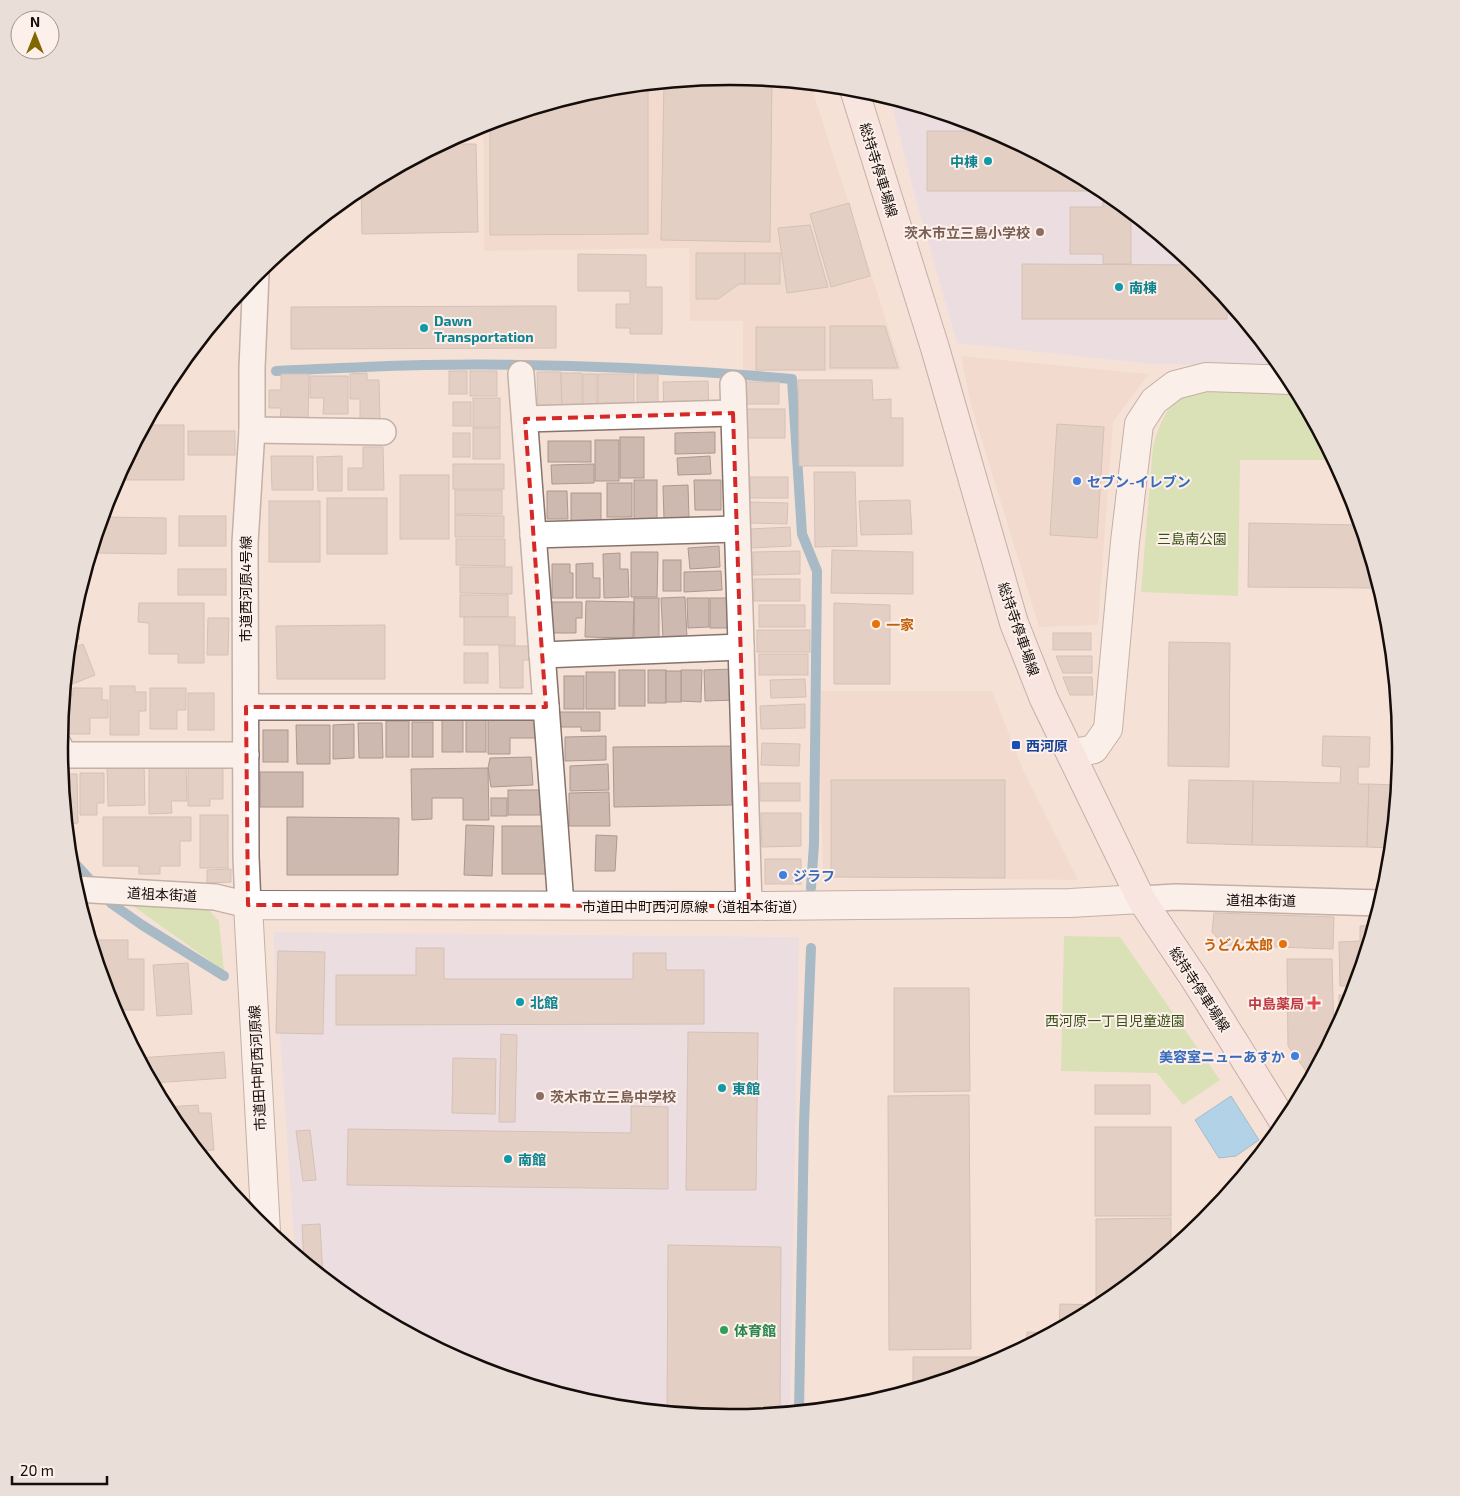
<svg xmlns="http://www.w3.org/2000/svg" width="1460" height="1496" font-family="'Exo 2','Noto Sans JP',sans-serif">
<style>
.built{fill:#eed2c4}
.education{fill:#e0d7ec}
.green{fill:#b8e08f}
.water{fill:#60c1fa;stroke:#498bb2}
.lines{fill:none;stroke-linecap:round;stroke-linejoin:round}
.stream{stroke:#498bb2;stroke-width:10}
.building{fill:#ceb9b0;stroke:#ab988e}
.minor-casing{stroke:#86736a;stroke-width:28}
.tertiary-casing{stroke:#86736a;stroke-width:30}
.secondary-casing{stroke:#86736a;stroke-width:30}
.minor{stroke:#fff;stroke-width:25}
.tertiary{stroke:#fff;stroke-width:28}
.secondary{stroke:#fbe8ea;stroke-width:28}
.marked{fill:none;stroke:#d62828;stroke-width:4;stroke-dasharray:10 6;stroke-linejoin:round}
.culture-dot{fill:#0f9aa8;stroke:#fdf0ea;stroke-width:2}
.education-dot{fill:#8d6e63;stroke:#fdf0ea;stroke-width:2}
.shop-dot{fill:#3f7fe0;stroke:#fdf0ea;stroke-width:2}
.food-dot{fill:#e8710a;stroke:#fdf0ea;stroke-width:2}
.transit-dot{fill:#1a4fb4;stroke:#fdf0ea;stroke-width:2}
.health-dot{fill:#e0444e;stroke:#fdf0ea;stroke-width:2}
.leisure-dot{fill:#2e9e5b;stroke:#fdf0ea;stroke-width:2}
.labels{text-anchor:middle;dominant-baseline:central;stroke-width:4;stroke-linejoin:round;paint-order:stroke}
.culture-label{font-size:14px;font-weight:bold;fill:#0d838f;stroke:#fdf0ea;text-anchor:start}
.street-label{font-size:14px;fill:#140d0a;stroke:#fdf0ea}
.education-label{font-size:14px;font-weight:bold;fill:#785e54;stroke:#fdf0ea;text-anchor:end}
.shop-label{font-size:14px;font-weight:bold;fill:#366cbe;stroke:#fdf0ea;text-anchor:start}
.park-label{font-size:14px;fill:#385216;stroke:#fdf0ea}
.food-label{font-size:14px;font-weight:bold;fill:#c56008;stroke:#fdf0ea;text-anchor:start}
.transit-label{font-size:14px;font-weight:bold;fill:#164399;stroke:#fdf0ea;text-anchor:start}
.health-label{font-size:14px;font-weight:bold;fill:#be3a42;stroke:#fdf0ea;text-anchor:end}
.leisure-label{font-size:14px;font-weight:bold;fill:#27864d;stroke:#fdf0ea;text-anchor:start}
.rim{fill:none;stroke:#140d0a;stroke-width:2.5}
</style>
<rect width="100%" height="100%" fill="#f6e1d7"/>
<g class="built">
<polygon points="730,77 811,85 902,370 743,371 743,321 690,321 689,248 484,251 483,125 599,90"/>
<polygon points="961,356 1149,374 1113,422 1098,625 1039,627 970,402"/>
<polygon points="818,691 992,691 1024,772 1078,880 823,877"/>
</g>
<g class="education">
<polygon points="890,98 987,128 1103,190 1205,274 1280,366 1150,364 957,343 911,182"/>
<polygon points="273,932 799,937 790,1413 730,1419 599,1406 473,1368 357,1306 295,1255"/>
</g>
<g class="green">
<path d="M 1210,389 L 1297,391 L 1333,460 L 1240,460 L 1238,596 L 1141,592 L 1153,446 C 1159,428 1166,405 1183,395 C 1190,391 1202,391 1210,389 Z"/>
<polygon points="129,903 202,903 219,921 224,971"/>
<polygon points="1064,936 1120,937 1220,1080 1183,1105 1157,1073 1061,1071"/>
</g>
<polygon class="water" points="1231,1096 1259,1140 1236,1156 1219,1158 1195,1120"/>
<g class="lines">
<g class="stream">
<path d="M 276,371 C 325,369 375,366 424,365 C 547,363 670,368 792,379 L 802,534 L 817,571 L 814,844 L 811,888"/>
<polyline points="69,857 112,904 142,925 224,976"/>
<polyline points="799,1412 804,1124 811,948"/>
</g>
</g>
<g class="building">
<polygon points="730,77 772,81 770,242 661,240 664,83"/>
<polygon points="648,85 648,234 490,235 490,123 599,90"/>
<polygon points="927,131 993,131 1104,191 927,191"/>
<polygon points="442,144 476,144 478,232 362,234 361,188"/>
<polygon points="1103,191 1131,213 1131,264 1103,264 1103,254 1070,254 1070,207 1103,207"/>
<polygon points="849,203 870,276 831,287 810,214"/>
<polygon points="810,225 828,287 787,293 778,228"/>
<polygon points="696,253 745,253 745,284 739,284 718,299 696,299"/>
<rect x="745" y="253" width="35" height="31"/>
<polygon points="578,254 646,255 646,287 662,287 662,334 630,334 630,328 616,328 616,304 630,304 630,291 578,291"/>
<polygon points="1022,264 1194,265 1205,274 1227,300 1227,319 1022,319"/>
<polygon points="556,306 556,348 291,349 291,307"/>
<polygon points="830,326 885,326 898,368 830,368"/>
<rect x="756" y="327" width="69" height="43"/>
<rect x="449" y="371" width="18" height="23"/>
<rect x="470" y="371" width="27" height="25"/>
<polygon points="537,372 561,372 562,409 538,409"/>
<polygon points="367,373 367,380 379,380 380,420 360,420 360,399 350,399 350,374"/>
<polygon points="561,373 582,373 582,411 562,411"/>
<polygon points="281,374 309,374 308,422 280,422 281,408 269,408 269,390 281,390"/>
<polygon points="583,374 597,374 597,408 583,409"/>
<rect x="598" y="374" width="36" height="35"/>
<rect x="637" y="374" width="21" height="32"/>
<polygon points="310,376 348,376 348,414 323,414 324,398 310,398"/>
<polygon points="798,380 872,380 873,400 891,399 891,418 903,418 903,466 799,466"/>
<polygon points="708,381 709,409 664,410 663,382"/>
<rect x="739" y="382" width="40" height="22"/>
<rect x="473" y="398" width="27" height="29"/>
<rect x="453" y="402" width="18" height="24"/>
<rect x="746" y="409" width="39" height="29"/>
<polygon points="1057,424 1104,427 1097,538 1050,535"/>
<polygon points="145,425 184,425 184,480 116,480"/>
<rect x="473" y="428" width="27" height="31"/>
<rect x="188" y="431" width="47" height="24"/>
<polygon points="715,432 715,453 675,454 675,433"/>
<rect x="453" y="433" width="17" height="24"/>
<rect x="620" y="437" width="24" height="41"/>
<rect x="595" y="440" width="24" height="41"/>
<rect x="548" y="441" width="43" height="21"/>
<polygon points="363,447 383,447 384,490 348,490 348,468 363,468"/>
<polygon points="271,456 313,456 313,490 272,490"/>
<polygon points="342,456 342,491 318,491 317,457"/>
<polygon points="710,456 711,474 678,475 677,458"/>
<rect x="453" y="464" width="51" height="25"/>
<polygon points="594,464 594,483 552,484 551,465"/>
<polygon points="814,472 855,472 857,546 815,547"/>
<rect x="400" y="475" width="49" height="64"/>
<rect x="750" y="477" width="38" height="21"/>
<rect x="634" y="480" width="23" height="44"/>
<polygon points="694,480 721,480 721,510 695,510"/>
<rect x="607" y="483" width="25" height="34"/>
<polygon points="688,485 689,518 664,519 663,486"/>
<rect x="455" y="490" width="47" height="24"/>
<polygon points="547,491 567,491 568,519 547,519"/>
<rect x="571" y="493" width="30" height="28"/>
<rect x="327" y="498" width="60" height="56"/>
<polygon points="910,500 912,534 861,535 859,501"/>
<rect x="269" y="501" width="51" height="61"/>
<polygon points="750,502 788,503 787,524 750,523"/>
<polygon points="455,515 504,516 504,537 455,537"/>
<rect x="179" y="516" width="47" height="30"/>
<polygon points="102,517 166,518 166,554 97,553 97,534"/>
<polygon points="1249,523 1360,525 1380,588 1248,587"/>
<polygon points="790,527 791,546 751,548 750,529"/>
<polygon points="456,539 505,539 505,566 456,565"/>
<polygon points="719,546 720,567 690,569 688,548"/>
<polygon points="832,550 913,552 913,594 831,593"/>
<polygon points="800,551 800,574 753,575 753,552"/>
<polygon points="631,552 658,552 657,597 631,597"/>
<polygon points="620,553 620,569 628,569 629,597 604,598 603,554"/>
<rect x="663" y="560" width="18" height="31"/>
<polygon points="593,563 593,578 600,578 600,598 576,598 576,564"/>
<polygon points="552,564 570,564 570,573 573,573 573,598 552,598"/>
<polygon points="460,567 512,567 512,594 460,593"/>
<rect x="178" y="569" width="48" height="26"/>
<polygon points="721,571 722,590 684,592 684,572"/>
<rect x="754" y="579" width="46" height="22"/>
<rect x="460" y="595" width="48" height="22"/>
<polygon points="685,597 687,638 663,639 661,598"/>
<rect x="634" y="598" width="25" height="40"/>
<polygon points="687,598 709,598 709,627 688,628"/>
<rect x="710" y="598" width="20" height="30"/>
<polygon points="586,601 634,602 633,638 585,637"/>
<polygon points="552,602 582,602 582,618 576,618 576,633 552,633"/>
<polygon points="139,603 204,603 204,663 178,663 178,654 149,654 149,623 138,622"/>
<polygon points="834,603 890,605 890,684 834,684"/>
<rect x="759" y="605" width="46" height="22"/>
<rect x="464" y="617" width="51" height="28"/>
<polygon points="208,618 229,618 228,655 207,655"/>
<polygon points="72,619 80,639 69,644"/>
<polygon points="385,625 385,679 277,679 276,626"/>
<rect x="757" y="630" width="53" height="22"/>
<rect x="1053" y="633" width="38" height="17"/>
<polygon points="1169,642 1230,643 1229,767 1168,766"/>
<polygon points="83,644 95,675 65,687 68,650"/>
<polygon points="499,646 533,646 533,660 523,660 523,688 500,688"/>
<rect x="464" y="653" width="24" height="30"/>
<rect x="759" y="654" width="49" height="21"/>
<polygon points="1056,656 1092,656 1092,673 1063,673"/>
<polygon points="735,669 736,700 705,701 704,670"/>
<rect x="619" y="670" width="26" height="36"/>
<rect x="648" y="670" width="18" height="33"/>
<polygon points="681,670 702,670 701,702 681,701"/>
<rect x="666" y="671" width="15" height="31"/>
<rect x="586" y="672" width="29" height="37"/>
<rect x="564" y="676" width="20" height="33"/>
<polygon points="1063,677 1092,677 1093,695 1070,695"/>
<polygon points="805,679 806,697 771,698 770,680"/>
<polygon points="110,686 135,686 135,692 146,692 146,711 139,711 139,735 110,735"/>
<polygon points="73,688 102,688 102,700 108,700 108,718 90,718 90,734 68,734 68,718 62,717 64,695 73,695"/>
<polygon points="150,688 186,688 186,710 177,710 177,729 150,729"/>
<rect x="188" y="693" width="26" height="37"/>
<polygon points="805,704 805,728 761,729 760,706"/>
<polygon points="559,712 600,712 600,731 581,731 581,727 559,727"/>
<rect x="442" y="716" width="21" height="36"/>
<rect x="466" y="716" width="20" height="36"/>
<polygon points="488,716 535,717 535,738 510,738 510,754 488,754"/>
<rect x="386" y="721" width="23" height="36"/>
<rect x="412" y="722" width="21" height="35"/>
<polygon points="358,723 382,723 383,758 359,758"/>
<polygon points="354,724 354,758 333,759 333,725"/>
<polygon points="296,725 330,725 330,764 297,764"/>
<rect x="263" y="730" width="25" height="32"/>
<polygon points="606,736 606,760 565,761 565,737"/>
<polygon points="1323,736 1370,737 1369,767 1358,767 1358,784 1369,784 1367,847 1252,845 1253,781 1340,783 1341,767 1322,766"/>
<polygon points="762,743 800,744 799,766 761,765"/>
<polygon points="731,746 732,805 614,807 613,747"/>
<polygon points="531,757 533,785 491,787 488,768 490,758"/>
<polygon points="144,764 145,805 108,806 107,765"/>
<polygon points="186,764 187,801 171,801 172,813 149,814 149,765"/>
<polygon points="608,764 609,790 570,791 570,766"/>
<polygon points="188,766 223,767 223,799 210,799 210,806 188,806"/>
<polygon points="488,768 489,820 463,820 463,798 432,798 432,819 412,820 411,769"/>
<rect x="260" y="772" width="43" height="35"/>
<polygon points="80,773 104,773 104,803 97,803 97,815 80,815"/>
<polygon points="61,774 77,774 78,823 66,824"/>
<polygon points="831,780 1005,780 1005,878 831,877"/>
<polygon points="1189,780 1253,781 1252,845 1187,843"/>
<rect x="760" y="783" width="40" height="18"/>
<polygon points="1369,784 1398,785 1391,848 1367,847"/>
<rect x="508" y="790" width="32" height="25"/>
<polygon points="609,792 610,826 569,826 569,793"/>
<rect x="491" y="798" width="16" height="18"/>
<polygon points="761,813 801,813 801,846 762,847"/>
<rect x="200" y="815" width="28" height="53"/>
<polygon points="103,817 191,817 191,841 180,841 180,866 160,866 160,874 139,874 139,866 103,866"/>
<polygon points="287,817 399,818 398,875 287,875"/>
<polygon points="466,825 494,826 492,876 464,875"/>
<rect x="502" y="826" width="45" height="48"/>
<polygon points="596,835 617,836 615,871 595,871"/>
<rect x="765" y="859" width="36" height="25"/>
<polygon points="231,869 231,882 207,883 207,870"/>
<polygon points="1214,913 1334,917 1333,949 1224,945 1212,932"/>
<polygon points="1374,925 1356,986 1340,986 1339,942 1360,941 1360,926"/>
<polygon points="98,940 128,940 128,959 144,959 144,1010 112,1010 96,959 98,959"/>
<polygon points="416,948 444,948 444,979 633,979 633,953 666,953 666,970 704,970 704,1024 336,1025 336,975 416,975"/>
<polygon points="278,951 325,952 323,1034 276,1033"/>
<polygon points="1287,959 1332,959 1334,1036 1311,1078 1288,1046"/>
<polygon points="188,963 192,1014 157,1016 153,965"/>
<polygon points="894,988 969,988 970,1091 894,1092"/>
<polygon points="1339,995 1353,995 1343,1018 1339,1018"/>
<polygon points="688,1032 758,1033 756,1190 686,1190"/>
<polygon points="501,1034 517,1035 515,1122 499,1122"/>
<polygon points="224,1052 226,1078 152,1083 138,1058"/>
<polygon points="453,1058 496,1059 495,1114 452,1113"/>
<rect x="1095" y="1085" width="55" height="29"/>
<polygon points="969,1095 971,1349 889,1350 888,1096"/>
<polygon points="198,1105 199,1113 211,1113 214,1150 196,1151 172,1121 165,1107"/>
<polygon points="631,1106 668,1107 668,1189 347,1185 348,1129 631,1133"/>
<rect x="1095" y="1127" width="76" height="89"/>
<polygon points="310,1130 316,1180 303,1181 296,1131"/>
<polygon points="1171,1218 1171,1250 1110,1300 1096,1300 1096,1219"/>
<polygon points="320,1224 323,1277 322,1277 304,1263 302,1225"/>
<polygon points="668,1245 781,1247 780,1414 690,1415 667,1413"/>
<polygon points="1060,1304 1104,1305 1059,1330"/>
<polygon points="1027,1332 1054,1333 1026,1347"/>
<polygon points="913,1357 1008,1357 987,1368 913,1391"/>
</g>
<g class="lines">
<defs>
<g id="minor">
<polyline points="521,374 561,905"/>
<polyline points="733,384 749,906"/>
<polyline points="525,419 733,413"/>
<polyline points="252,430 383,432"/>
<polyline points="533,535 737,529"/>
<polyline points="542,655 741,647"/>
<polyline points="246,707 546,707"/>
<polyline points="59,745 63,755 246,755"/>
<polyline points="75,889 215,897 248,905 246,857 245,543 252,430 252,368 256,273"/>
<polyline points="1141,899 1176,897 1381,903"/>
</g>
<g id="tertiary">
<polyline points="1072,754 1094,749 1108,729 1125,542 1139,424 1154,401 1175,385 1206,377 1291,380"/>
<polyline points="266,1232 248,905 749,906 1070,903 1141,899"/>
</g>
<polyline id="secondary" points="854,89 935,348 1014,623 1044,699 1141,899 1196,981 1285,1124"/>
</defs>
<use href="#minor" class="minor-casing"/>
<use href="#tertiary" class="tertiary-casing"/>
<use href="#secondary" class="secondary-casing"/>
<use href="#minor" class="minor"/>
<use href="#tertiary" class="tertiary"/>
<use href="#secondary" class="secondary"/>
</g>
<path d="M0 0H1460V1496H0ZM 733,413 L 749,906 L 248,905 L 246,707 L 546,707 L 525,419 Z" fill="#f6e1d7" fill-opacity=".55" fill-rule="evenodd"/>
<path class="marked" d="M 733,413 L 749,906 L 248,905 L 246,707 L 546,707 L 525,419 Z"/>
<g class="culture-dot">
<circle cx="988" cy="161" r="5"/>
<circle cx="1119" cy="287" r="5"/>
<circle cx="424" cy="328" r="5"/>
<circle cx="520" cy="1002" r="5"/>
<circle cx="722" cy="1088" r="5"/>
<circle cx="508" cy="1159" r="5"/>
</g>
<g class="education-dot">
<circle cx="1040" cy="232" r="5"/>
<circle cx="540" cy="1096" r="5"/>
</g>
<g class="shop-dot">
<circle cx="1077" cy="481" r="5"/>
<circle cx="783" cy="875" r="5"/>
<circle cx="1295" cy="1056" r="5"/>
</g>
<g class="food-dot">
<circle cx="876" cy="624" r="5"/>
<circle cx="1283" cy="944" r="5"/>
</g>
<rect class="transit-dot" x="1011" y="740" width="10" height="10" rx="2.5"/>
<path class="health-dot" d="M1311.5 995.5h5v5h5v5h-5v5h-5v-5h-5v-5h5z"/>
<circle class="leisure-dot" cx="724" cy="1330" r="5"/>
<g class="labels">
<g class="culture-label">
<text x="978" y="161" text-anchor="end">中棟</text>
<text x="1129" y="287">南棟</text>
<text x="434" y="320">Dawn<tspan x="434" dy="16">Transportation</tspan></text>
<text x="530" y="1002">北館</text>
<text x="732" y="1088">東館</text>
<text x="518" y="1159">南館</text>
</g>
<g class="street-label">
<text transform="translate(879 170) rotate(73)">総持寺停車場線</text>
<text transform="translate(245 589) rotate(-90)">市道西河原4号線</text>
<text transform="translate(1019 629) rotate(71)">総持寺停車場線</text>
<text transform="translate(162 894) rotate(3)">道祖本街道</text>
<text transform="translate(1261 900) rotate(1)">道祖本街道</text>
<text x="694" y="906">市道田中町西河原線（道祖本街道）</text>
<text transform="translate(1200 989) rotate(57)">総持寺停車場線</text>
<text transform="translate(257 1068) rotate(-93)">市道田中町西河原線</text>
</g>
<g class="education-label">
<text x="1030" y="232">茨木市立三島小学校</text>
<text x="550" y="1096" text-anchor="start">茨木市立三島中学校</text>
</g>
<g class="shop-label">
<text x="1087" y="481">セブン-イレブン</text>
<text x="793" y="875">ジラフ</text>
<text x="1285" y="1056" text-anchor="end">美容室ニューあすか</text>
</g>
<g class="park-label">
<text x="1192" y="538">三島南公園</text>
<text x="1115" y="1020">西河原一丁目児童遊園</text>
</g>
<g class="food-label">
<text x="886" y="624">一家</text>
<text x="1273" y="944" text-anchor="end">うどん太郎</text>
</g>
<g class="transit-label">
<text x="1026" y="745">西河原</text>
</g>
<g class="health-label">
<text x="1304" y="1003">中島薬局</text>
</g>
<g class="leisure-label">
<text x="734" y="1330">体育館</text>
</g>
</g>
<path d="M0 0H1460V1496H0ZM68 747a662 662 0 1 1 1324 0a662 662 0 1 1-1324 0Z" fill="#eaded8" fill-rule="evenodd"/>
<path class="rim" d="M68 747a662 662 0 1 1 1324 0a662 662 0 1 1-1324 0Z"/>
<g transform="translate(35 35)"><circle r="24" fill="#fdf0ea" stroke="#a09590"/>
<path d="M0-4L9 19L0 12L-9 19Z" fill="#806700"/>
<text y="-8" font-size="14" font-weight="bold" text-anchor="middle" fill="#140d0a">N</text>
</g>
<path d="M12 1476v8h95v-8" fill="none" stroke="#140d0a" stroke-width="2.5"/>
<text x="20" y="1476" font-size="15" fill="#140d0a" stroke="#fdf0ea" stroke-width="4" paint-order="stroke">20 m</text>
</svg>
